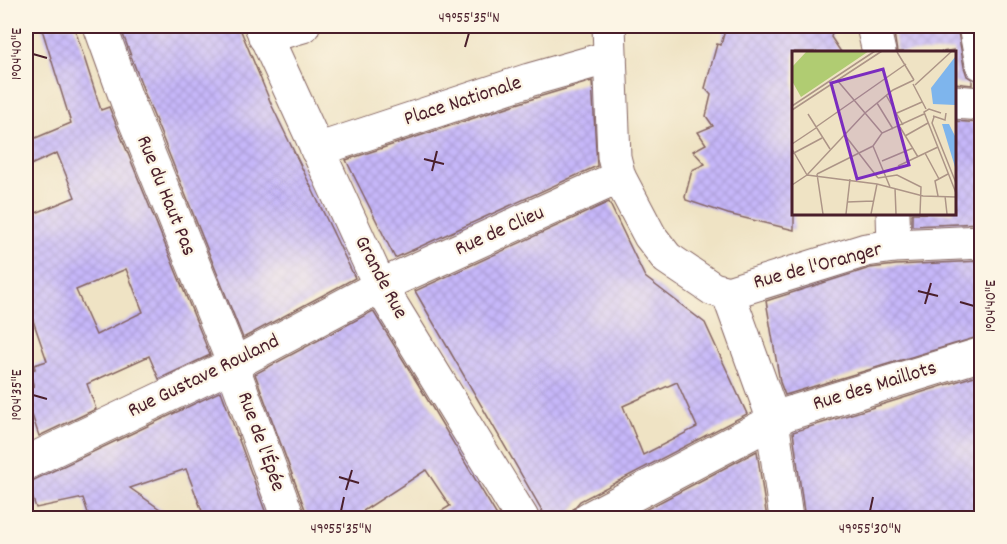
<svg xmlns="http://www.w3.org/2000/svg" width="1007" height="544" font-family="Dekko,sans-serif">
<style>
.building{fill:url(#building-cross-hatch);fill-rule:evenodd}
.lines{fill:none;stroke-linecap:round;stroke-linejoin:round}
.minor-casing{stroke:#846461;stroke-width:35}
.minor{stroke:#fff;stroke-width:33}
.ticks{fill:none;stroke:#4a1f2b;stroke-width:2}
.labels{text-anchor:middle;dominant-baseline:central;stroke-width:4.5;stroke-linejoin:round;paint-order:stroke}
.street-label{font-size:21px;fill:#4a1f2b;stroke:#fcf5e5}
.inset-road{fill:none;stroke:#ad9587;stroke-width:1.5}
.view{fill:#7b2cbf;fill-opacity:0.15;stroke:#7b2cbf;stroke-width:3}
.inset-edge{fill:none;stroke:#4a1f2b;stroke-width:3}
.neatline{fill:none;stroke:#4a1f2b;stroke-width:2}
.ticks-label{font-size:15px;text-anchor:middle;fill:#4a1f2b}
</style>
<defs>
<pattern id="building-cross-hatch" width="8" height="8" patternUnits="userSpaceOnUse" patternTransform="scale(1.5)"><rect width="8" height="8" fill="#c6b7f9"/><path d="M0 0l8 8M0 8l8-8" fill="none" stroke="#ac9dd6"/></pattern>
</defs>
<rect width="100%" height="100%" fill="#fcf5e5"/>
<filter id="ink" filterUnits="userSpaceOnUse"><feTurbulence type="fractalNoise" baseFrequency=".0167" numOctaves="2"/><feDisplacementMap in="SourceGraphic" scale="12" xChannelSelector="R" yChannelSelector="G"/><feConvolveMatrix kernelMatrix="1 2 1 2 8 2 1 2 1" color-interpolation-filters="sRGB"/></filter>
<filter id="wash" filterUnits="userSpaceOnUse"><feTurbulence type="fractalNoise" baseFrequency=".008" numOctaves="4" result="noise"/><feDisplacementMap in="SourceGraphic" scale="24" xChannelSelector="R" yChannelSelector="G"/><feGaussianBlur stdDeviation="1.35" result="paint"/><feColorMatrix in="noise" values="0 0 0 0 0 0 0 0 0 0 0 0 0 0 0 0 0 1.4 0 .05"/><feComposite in="paint" operator="in"/></filter>
<g filter="url(#wash)">
<rect width="100%" height="100%" fill="#efe3c4"/>
<g id="blocks">
<g class="building">
<path d="M 41,26 L 74,26 L 101,110 L 109,107 L 210,355 L 159,379 L 149,356 L 87,384 L 96,409 L 39,436 L 26,397 L 26,390 L 34,387 L 29,371 L 35,369 L 34,365 L 47,361 L 29,309 L 26,311 L 26,217 L 75,197 L 57,153 L 26,167 L 26,142 L 71,123 ZM 126,269 L 143,312 L 96,335 L 76,290 Z"/>
<polygon points="120,26 239,26 272,106 355,278 243,338 145,94"/>
<polygon points="726,26 834,26 831,37 841,52 794,52 794,230 728,214 686,200 685,197 692,170 705,164 693,151 706,144 698,132 713,126 706,116 711,95 705,88 717,44 721,45"/>
<polygon points="893,26 957,26 964,67 967,76 972,79 972,85 954,83 954,50 942,52 897,52"/>
<polygon points="592,81 597,166 395,258 346,160 535,98"/>
<polygon points="954,121 981,123 981,223 912,226 912,213 954,213"/>
<path d="M 609,202 L 645,277 L 705,323 L 747,414 L 580,501 L 573,509 L 570,519 L 547,519 L 415,291 ZM 677,382 L 697,427 L 643,455 L 623,406 Z"/>
<polygon points="981,261 981,336 785,395 780,382 766,301 870,268 896,265"/>
<polygon points="373,311 418,384 499,519 428,519 450,506 426,470 363,511 367,519 306,519 306,512 255,374"/>
<polygon points="981,374 981,519 805,519 793,432"/>
<polygon points="221,391 268,519 205,519 186,469 130,488 174,519 90,519 83,498 36,508 27,481 34,480"/>
<polygon points="757,451 767,519 628,519"/>
</g>
</g>
</g>
<g filter="url(#ink)">
<use href="#blocks" fill-opacity="0" stroke="#846461" stroke-width="1.5"/>
<g class="lines">
<defs>
<g id="minor">
<polyline points="100,26 127,101 229,352 232,365 288,518"/>
<polyline points="261,26 380,286 522,518"/>
<polyline points="609,26 614,157 619,177 650,236 667,258 713,289 728,293"/>
<polyline points="873,26 879,52"/>
<polyline points="975,26 982,64"/>
<polyline points="265,37 303,26"/>
<polyline points="954,102 982,104"/>
<polyline points="317,150 529,80 610,57"/>
<polyline points="893,213 894,246"/>
<polyline points="728,293 866,250 894,246 982,242"/>
<polyline points="728,293 772,415 770,424"/>
<polyline points="770,424 774,434 786,518"/>
<polyline points="26,463 232,365 380,286 619,177"/>
<polyline points="589,518 787,414 982,354"/>
</g>
</defs>
<use href="#minor" class="minor-casing"/>
<use href="#minor" class="minor"/>
</g>
</g>
<path class="ticks" d="M 465,47 L 469,33M 33,54 L 47,58M 424,159 L 444,164M 432,171 L 437,151M 918,291 L 938,296M 960,302 L 974,306M 925,304 L 931,283M 33,395 L 47,399M 339,477 L 359,483M 346,490 L 352,470M 341,511 L 344,497M 870,511 L 873,497"/>
<g class="labels">
<g class="street-label">
<text transform="translate(463 102) rotate(-18)">Place Nationale</text>
<text transform="translate(165 196) rotate(68)">Rue du Haut Pas</text>
<text transform="translate(500 232) rotate(-24)">Rue de Clieu</text>
<text transform="translate(818 267) rotate(-15)">Rue de l'Oranger</text>
<text transform="translate(380 278) rotate(62)">Grande Rue</text>
<text transform="translate(204 377) rotate(-26)">Rue Gustave Rouland</text>
<text transform="translate(875 387) rotate(-17)">Rue des Maillots</text>
<text transform="translate(260 442) rotate(70)">Rue de l'Épée</text>
</g>
</g>
<g transform="translate(792 51)">
<rect width="164" height="164" fill="#efe3c4"/>
<path d="M 15,0 L 77,0 L 9,46 L 0,30 L 0,16 Z" fill="#b0cc72"/>
<path d="M 163,6 L 163,54 L 141,53 L 139,37 ZM 150,73 L 157,73 L 163,85 L 163,116 Z" fill="#7eb5ed"/>
<path class="inset-road" d="M 105,1 L 122,29M 45,29 L 90,82M 121,33 L 134,58M 123,34 L 160,0M 94,44 L 111,74M 85,52 L 101,78M 0,55 L 83,0M 0,59 L 90,0M 105,62 L 130,51M 149,62 L 137,58 L 132,61 L 164,142M 16,63 L 38,98M 141,65 L 153,69 L 154,62M 142,66 L 140,72 L 164,132M 24,76 L 114,13M 108,76 L 126,106M 52,83 L 86,127M 113,85 L 136,72M 0,93 L 24,77M 81,95 L 90,82 L 132,63M 81,95 L 98,136M 0,98 L 15,124M 133,102 L 147,128M 0,103 L 30,87M 90,110 L 121,97M 106,115 L 146,96M 25,123 L 81,95M 25,123 L 31,163M 15,124 L 85,133 L 131,145 L 164,146M 86,127 L 105,124 L 129,136 L 128,163M 0,134 L 15,124 L 73,62 L 101,39 L 122,29M 103,137 L 104,163M 146,145 L 143,130 L 156,123M 153,145 L 155,163M 55,151 L 81,150M 54,163 L 58,128M 79,163 L 85,133"/>
<path class="view" d="M 91,18 L 117,114 L 65,128 L 39,32 Z"/>
<rect width="164" height="164" class="inset-edge"/>
</g>
<rect width="1007" height="544" fill="none" stroke="#fcf5e5" stroke-width="66"/>
<rect x="33" y="33" width="941" height="478" class="neatline"/>
<g class="ticks-label">
<text x="469" y="22">49°55'35"N</text>
<text transform="translate(16 54) rotate(-90)" y="5">1°04'40"E</text>
<text transform="translate(990 306) rotate(-90)" y="5">1°04'40"E</text>
<text transform="translate(16 395) rotate(-90)" y="5">1°04'35"E</text>
<text x="341" y="533">49°55'35"N</text>
<text x="870" y="533">49°55'30"N</text>
</g>
</svg>
